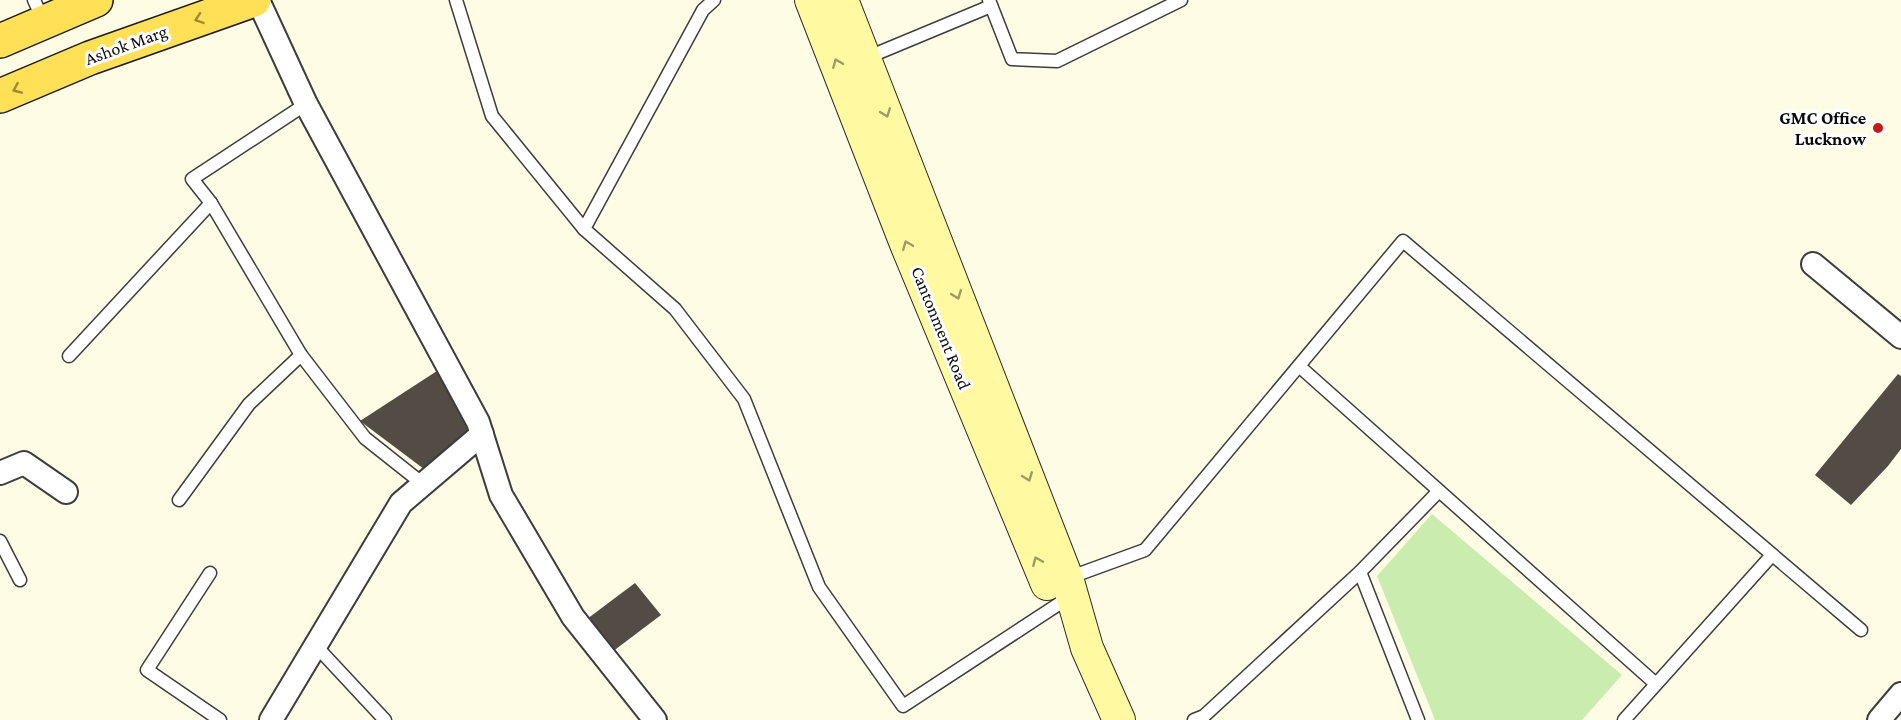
<svg xmlns="http://www.w3.org/2000/svg" width="1901" height="720" font-family="'Crimson Pro',serif">
<style>
.green{fill:#caecae}
.building{fill:#534c45}
.lines{fill:none;stroke-linecap:round;stroke-linejoin:round}
.lane-casing{stroke:#3d3d3d;stroke-width:15}
.street-casing{stroke:#3d3d3d;stroke-width:26}
.secondary-casing{stroke:#2c2c2c;stroke-width:34}
.primary-casing{stroke:#1b1b1b;stroke-width:36}
.lane{stroke:#fff;stroke-width:12}
.street{stroke:#fff;stroke-width:22}
.secondary{stroke:#fffaa1;stroke-width:32}
.primary{stroke:#ffe056;stroke-width:33}
.oneway{stroke:#9d8a38}
.oneway2{stroke:#9d9a65}
.poi-dot{fill:#c31b19;stroke:#fff;stroke-width:2}
.labels{text-anchor:middle;dominant-baseline:central;stroke-width:6;stroke-linejoin:round;paint-order:stroke}
.street-label{font-size:18px;fill:#0a0a0a;stroke:#fff}
.poi-label{font-size:18px;font-weight:bold;fill:#0a0a0a;stroke:#fff;text-anchor:end}
</style>
<rect width="100%" height="100%" fill="#fffce6"/>
<polygon class="green" points="1432,514 1622,675 1582,720 1435,720 1377,576"/>
<g class="building">
<polygon points="440,369 473,426 424,469 360,421"/>
<polygon points="1898,374 1901,376 1901,449 1888,466 1851,505 1815,475"/>
<polygon points="635,583 661,615 612,652 587,619"/>
</g>
<g class="lines">
<defs>
<g id="lane">
<polyline points="34,0 44,22"/>
<polyline points="456,0 492,116 584,229"/>
<polyline points="714,0 703,10 584,229 675,309 744,399 819,587 903,706 1071,596"/>
<polyline points="989,0 1012,59 1057,61 1181,0"/>
<polyline points="866,58 991,6"/>
<polyline points="306,104 192,179 211,203 301,355 365,438 423,484"/>
<polyline points="69,356 211,203"/>
<polyline points="1299,366 1656,684"/>
<polyline points="179,500 249,404 301,355"/>
<polyline points="0,541 20,580"/>
<polyline points="1360,572 1418,720"/>
<polyline points="210,573 147,670 220,720"/>
<polyline points="1068,578 1145,550 1403,241 1861,630"/>
<polyline points="316,646 385,720"/>
<polyline points="1194,720 1204,716 1360,572 1439,491"/>
<polyline points="1624,720 1772,555"/>
</g>
<g id="street">
<polyline points="258,0 306,104 478,422 501,495 573,617 655,720"/>
<polyline points="1813,264 1901,337"/>
<polyline points="0,473 24,463 66,492"/>
<polyline points="271,720 401,503 482,434"/>
<polyline points="1879,720 1901,694"/>
</g>
<g id="secondary">
<polyline points="811,0 906,244 1047,584"/>
<polyline points="842,0 1067,578 1087,648 1119,720"/>
</g>
<g id="primary">
<polyline points="0,41 96,0"/>
<polyline points="0,96 90,58 254,0"/>
</g>
</defs>
<use href="#lane" class="lane-casing"/>
<use href="#street" class="street-casing"/>
<use href="#secondary" class="secondary-casing"/>
<use href="#primary" class="primary-casing"/>
<use href="#lane" class="lane"/>
<use href="#street" class="street"/>
<use href="#secondary" class="secondary"/>
<use href="#primary" class="primary"/>
</g>
<defs><path id="oneway-chevron" d="M-2-3.5L2.5 0L-2 3.5" fill="none" stroke-width="1.6" stroke-linecap="round" stroke-linejoin="round" transform="scale(1.5)"/></defs>
<g class="oneway">
<use href="#oneway-chevron" transform="translate(199 19) rotate(161)"/>
<use href="#oneway-chevron" transform="translate(17 89) rotate(157)"/>
</g>
<g class="oneway2">
<use href="#oneway-chevron" transform="translate(837 63) rotate(-112)"/>
<use href="#oneway-chevron" transform="translate(886 113) rotate(69)"/>
<use href="#oneway-chevron" transform="translate(907 245) rotate(-112)"/>
<use href="#oneway-chevron" transform="translate(957 295) rotate(69)"/>
<use href="#oneway-chevron" transform="translate(1028 477) rotate(69)"/>
<use href="#oneway-chevron" transform="translate(1037 561) rotate(-113)"/>
</g>
<circle class="poi-dot" cx="1878" cy="128" r="6"/>
<g class="labels">
<g class="street-label">
<text transform="translate(126 45) rotate(-20)">Ashok Marg</text>
<text transform="translate(941 328) rotate(68)">Cantonment Road</text>
</g>
<g class="poi-label">
<text x="1866" y="118">GMC Office<tspan x="1866" dy="21">Lucknow</tspan></text>
</g>
</g>
</svg>
